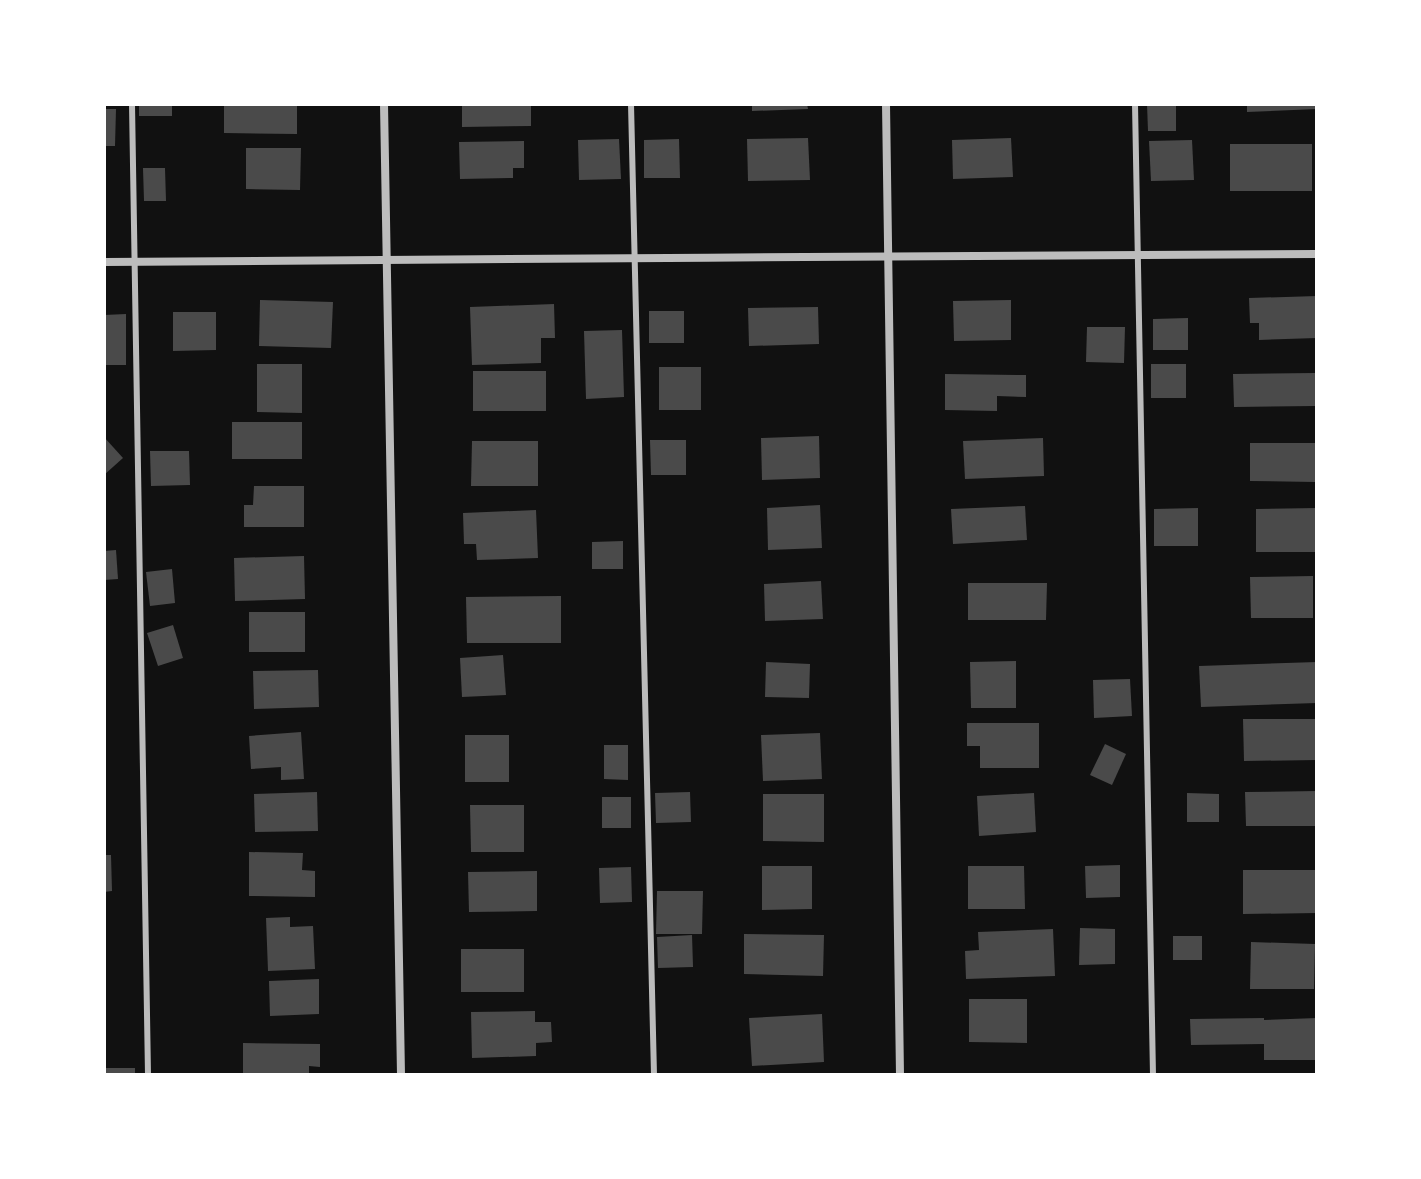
<svg xmlns="http://www.w3.org/2000/svg" width="1421" height="1179" font-family="'Work Sans',sans-serif">
<style>
.building{fill:#4a4a4a}
.lines{fill:none;stroke-linecap:round;stroke-linejoin:round}
.service{stroke:#bcbcbc;stroke-width:6}
.minor{stroke:#bcbcbc;stroke-width:8}
</style>
<rect width="100%" height="100%" fill="#111"/>
<g class="building">
<rect x="139" y="104" width="33" height="12"/>
<polygon points="224,104 297,104 297,134 224,133"/>
<polygon points="462,104 531,104 531,126 462,127"/>
<polygon points="752,104 807,104 808,109 752,111"/>
<polygon points="1147,104 1176,104 1176,131 1148,131"/>
<polygon points="1247,104 1316,104 1317,109 1247,112"/>
<polygon points="104,109 116,109 115,146 104,146"/>
<polygon points="808,138 810,180 748,181 747,139"/>
<polygon points="1011,138 1013,177 953,179 952,140"/>
<polygon points="619,139 621,179 579,180 578,140"/>
<polygon points="679,139 680,178 644,178 644,140"/>
<polygon points="1192,140 1194,180 1151,181 1149,141"/>
<polygon points="524,141 524,168 513,168 513,178 460,179 459,142"/>
<rect x="1230" y="144" width="82" height="47"/>
<polygon points="246,148 301,148 300,190 246,189"/>
<polygon points="143,168 165,168 166,201 144,201"/>
<polygon points="1317,296 1317,338 1259,340 1259,323 1250,323 1249,298"/>
<polygon points="260,300 333,302 331,348 259,346"/>
<polygon points="1011,300 1011,340 954,341 953,301"/>
<polygon points="554,304 555,338 541,338 541,363 472,365 470,307"/>
<polygon points="818,307 819,344 749,346 748,308"/>
<rect x="649" y="311" width="35" height="32"/>
<polygon points="173,312 216,312 216,350 173,351"/>
<polygon points="126,314 126,365 104,365 104,315"/>
<polygon points="1188,318 1188,350 1153,350 1153,319"/>
<polygon points="1087,327 1125,327 1124,363 1086,362"/>
<polygon points="622,330 624,397 586,399 584,331"/>
<polygon points="257,364 302,364 302,413 257,412"/>
<rect x="1151" y="364" width="35" height="34"/>
<rect x="659" y="367" width="42" height="43"/>
<rect x="473" y="371" width="73" height="40"/>
<polygon points="1315,373 1315,406 1234,407 1233,374"/>
<polygon points="945,374 1026,375 1026,397 997,396 997,411 945,410"/>
<rect x="232" y="422" width="70" height="37"/>
<polygon points="819,436 820,478 762,480 761,438"/>
<polygon points="104,437 123,458 104,475"/>
<polygon points="1043,438 1044,476 965,479 963,441"/>
<polygon points="650,440 686,440 686,475 651,475"/>
<polygon points="472,441 538,441 538,486 471,486"/>
<polygon points="1250,443 1315,443 1315,482 1250,481"/>
<polygon points="150,451 189,451 190,485 151,486"/>
<polygon points="254,486 304,486 304,527 244,527 244,505 253,505"/>
<polygon points="820,505 822,548 768,550 767,508"/>
<polygon points="1025,506 1027,540 953,544 951,509"/>
<polygon points="1198,508 1198,546 1154,546 1154,509"/>
<polygon points="1317,508 1317,552 1256,552 1256,509"/>
<polygon points="536,510 538,558 477,560 476,544 464,544 463,513"/>
<polygon points="623,541 623,569 592,569 592,542"/>
<polygon points="116,550 118,579 104,580 104,551"/>
<polygon points="304,556 305,599 235,601 234,558"/>
<polygon points="172,569 175,603 150,606 146,572"/>
<polygon points="1313,576 1313,618 1251,618 1250,577"/>
<polygon points="821,581 823,619 765,621 764,584"/>
<polygon points="968,583 1047,583 1046,620 968,620"/>
<polygon points="561,596 561,643 467,643 466,597"/>
<rect x="249" y="612" width="56" height="40"/>
<polygon points="173,625 183,658 158,666 147,633"/>
<polygon points="503,655 506,695 462,697 460,658"/>
<polygon points="1016,661 1016,708 971,708 970,662"/>
<polygon points="766,662 810,664 809,698 765,697"/>
<polygon points="1317,662 1317,703 1201,707 1199,666"/>
<polygon points="318,670 319,707 254,709 253,671"/>
<polygon points="1130,679 1132,716 1094,718 1093,680"/>
<polygon points="1243,719 1317,719 1317,760 1244,761"/>
<polygon points="967,723 1039,723 1039,768 980,768 980,746 967,746"/>
<polygon points="301,732 304,779 281,780 281,767 251,769 249,736"/>
<polygon points="820,733 822,779 763,781 761,735"/>
<rect x="465" y="735" width="44" height="47"/>
<polygon points="1105,744 1126,754 1112,785 1090,775"/>
<polygon points="604,745 628,745 628,780 604,779"/>
<polygon points="1317,791 1317,826 1246,826 1245,792"/>
<polygon points="317,792 318,831 255,832 254,794"/>
<polygon points="690,792 691,822 656,823 655,793"/>
<polygon points="1034,793 1036,832 979,836 977,796"/>
<polygon points="1187,793 1219,794 1219,822 1187,822"/>
<polygon points="763,794 824,794 824,842 763,841"/>
<rect x="602" y="797" width="29" height="31"/>
<polygon points="470,805 524,805 524,852 471,852"/>
<polygon points="249,852 303,853 302,870 315,871 315,897 249,896"/>
<polygon points="104,855 111,855 112,891 104,892"/>
<polygon points="1120,865 1120,897 1086,898 1085,866"/>
<polygon points="762,866 812,866 812,909 762,910"/>
<polygon points="968,866 1024,866 1025,909 968,909"/>
<polygon points="631,867 632,902 600,903 599,868"/>
<polygon points="1243,870 1317,870 1317,913 1243,914"/>
<polygon points="537,871 537,911 469,912 468,872"/>
<polygon points="657,891 703,891 702,934 656,934"/>
<polygon points="290,917 290,927 313,926 315,969 268,971 266,918"/>
<polygon points="1080,928 1115,929 1115,964 1079,965"/>
<polygon points="1053,929 1055,976 966,979 965,951 979,950 978,932"/>
<polygon points="744,934 824,935 823,976 744,974"/>
<polygon points="692,935 693,967 658,968 657,937"/>
<rect x="1173" y="936" width="29" height="24"/>
<polygon points="1251,942 1315,944 1314,989 1250,989"/>
<rect x="461" y="949" width="63" height="43"/>
<polygon points="319,979 319,1014 270,1016 269,981"/>
<polygon points="969,999 1027,999 1027,1043 969,1042"/>
<polygon points="535,1011 535,1022 551,1022 552,1042 536,1043 536,1056 472,1058 471,1012"/>
<polygon points="822,1014 824,1062 752,1066 749,1018"/>
<polygon points="1264,1018 1264,1020 1317,1018 1317,1060 1264,1060 1264,1044 1191,1045 1190,1019"/>
<polygon points="243,1043 320,1044 320,1067 309,1066 309,1075 243,1075"/>
<rect x="104" y="1068" width="31" height="7"/>
</g>
<g class="lines">
<g class="service">
<polyline points="132,104 148,1075"/>
<polyline points="631,104 654,1075"/>
<polyline points="1135,104 1153,1075"/>
</g>
<g class="minor">
<polyline points="384,104 401,1075"/>
<polyline points="886,104 900,1075"/>
<path d="M 104,262 C 508,262 913,253 1317,254"/>
</g>
</g>
<rect width="1421" height="1179" fill="none" stroke="#ffffff" stroke-width="212"/>
</svg>
